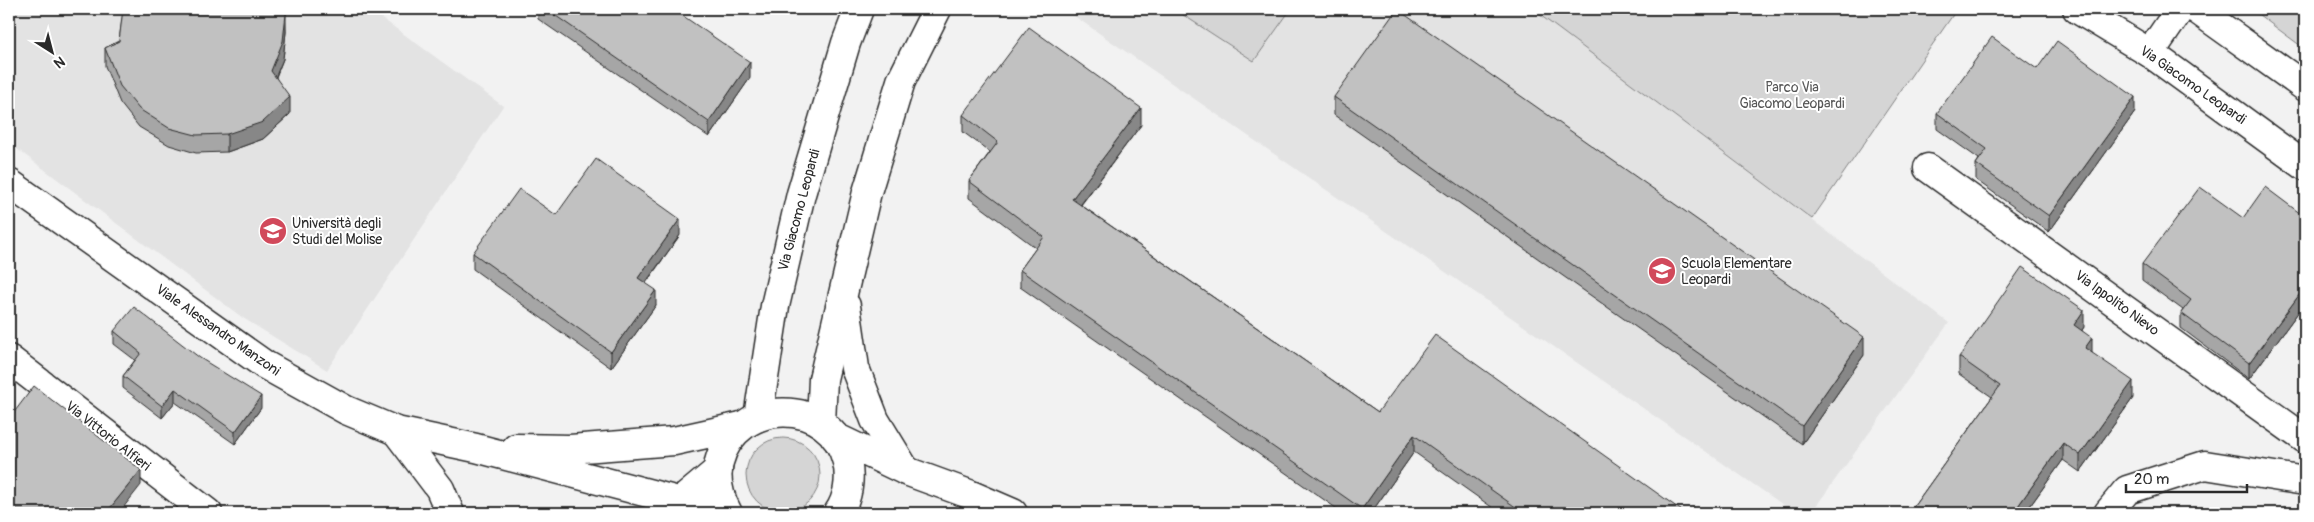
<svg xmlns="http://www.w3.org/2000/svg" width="2314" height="522" font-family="Pangolin,sans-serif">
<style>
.built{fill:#e3e3e3}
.green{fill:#d5d5d5;stroke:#808080}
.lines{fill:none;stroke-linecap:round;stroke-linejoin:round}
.minor-casing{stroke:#2b2b2b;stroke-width:31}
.tertiary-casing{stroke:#2b2b2b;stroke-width:31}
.minor{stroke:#fff;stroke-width:28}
.tertiary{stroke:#fff;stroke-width:28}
.wall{fill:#a6a6a6;stroke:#2b2b2b}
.shaded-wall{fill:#878787;stroke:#2b2b2b}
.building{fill:#c1c1c1;stroke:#2b2b2b}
.labels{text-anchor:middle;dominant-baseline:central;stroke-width:4;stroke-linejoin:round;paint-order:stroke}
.street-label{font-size:14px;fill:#2b2b2b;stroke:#fff}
.park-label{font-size:14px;fill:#565656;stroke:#fff}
.poi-label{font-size:14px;fill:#2b2b2b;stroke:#fff;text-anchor:start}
</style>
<rect width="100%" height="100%" fill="#f2f2f2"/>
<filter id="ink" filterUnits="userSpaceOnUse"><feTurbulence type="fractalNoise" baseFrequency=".02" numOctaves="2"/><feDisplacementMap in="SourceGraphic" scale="10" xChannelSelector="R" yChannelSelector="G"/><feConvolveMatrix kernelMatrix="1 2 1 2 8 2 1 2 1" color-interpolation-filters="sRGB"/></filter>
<g filter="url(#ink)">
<g class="built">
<polygon points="9,9 369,9 503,106 327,370 243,318 9,143"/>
<polygon points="1064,9 1174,9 1254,61 1291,9 1532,9 1949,323 1811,513 1795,513"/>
</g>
<g class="green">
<polygon points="1174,9 1291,9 1254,61"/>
<polygon points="1532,9 1957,9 1812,219"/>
<polygon points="2251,9 2305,9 2305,49"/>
<circle cx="783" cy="475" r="37"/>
</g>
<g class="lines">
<defs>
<g id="minor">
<polyline points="2077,9 2150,53 2305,166"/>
<polyline points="2196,9 2305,87"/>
<polyline points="2150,53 2180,9"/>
<polyline points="1928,168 2305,439"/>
<polyline points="846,306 855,368 875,420 906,471"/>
<polyline points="9,359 208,513"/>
<polyline points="758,417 775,306 801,194 846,43 859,9"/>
<polyline points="821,423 823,379 867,192 901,81 937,9"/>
<polyline points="396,431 440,489 450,513"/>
<polyline points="667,513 718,470"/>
<polyline points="2108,513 2127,490 2205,465 2305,481"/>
</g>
<g id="tertiary">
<polyline points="9,183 265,365 346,410 396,431 476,448 682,502 716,513"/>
<polyline points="835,437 906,471 969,494 1013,513"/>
<polyline points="516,448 570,449 674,441 742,426"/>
<path d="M 728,513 C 719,497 715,480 719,462 C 736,397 831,395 847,462 C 851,479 848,499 838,513"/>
</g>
</defs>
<use href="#minor" class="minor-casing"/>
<use href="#tertiary" class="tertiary-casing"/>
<use href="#minor" class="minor"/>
<use href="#tertiary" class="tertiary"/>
</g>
<g class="wall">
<polygon points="118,9 285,9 286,32 283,59 276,77 290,114 263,139 227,152 196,153 169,145 139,127 120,103 105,66 105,48 119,41 123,12"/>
<polygon points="538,9 673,9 750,78 709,137 538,19"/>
<polygon points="2037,69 2135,112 2049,232 1976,180 1976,164 1979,159 1937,129 1937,113"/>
<polygon points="1334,97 1864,355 1802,444 1334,115"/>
<polygon points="963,115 1141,125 1081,205 1378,412 1685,513 1500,513 1414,452 1371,513 1343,513 1020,287 1020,270 1036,248 969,198 969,181 990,152 963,132"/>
<polygon points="556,215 680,235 646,283 656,305 611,368 473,269 473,253"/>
<polygon points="2305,217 2305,303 2249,379 2181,328 2181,313 2183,310 2142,280 2142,264 2243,218"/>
<polygon points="2084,327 2082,330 2092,353 2133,398 2080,472 2063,460 2025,513 1909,513 1992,397 1959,374 1959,357"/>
<polygon points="114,331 261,408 235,444 175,402 162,418 123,388 123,376 135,360 114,344"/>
</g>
<g class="shaded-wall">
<polygon points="286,14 286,32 283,59 271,88 271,71"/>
<polygon points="750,62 750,78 709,137 709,122"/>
<polygon points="290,97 290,114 263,139 227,152 227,134"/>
<polygon points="2135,97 2135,112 2049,232 2049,216"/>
<polygon points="1141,108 1141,125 1072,216 1072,199"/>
<polygon points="680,219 680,235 638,293 638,278"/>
<polygon points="2305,287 2305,303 2249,379 2249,363"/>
<polygon points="656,290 656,305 611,368 611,352"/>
<polygon points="2084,310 2084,327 2074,342 2074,325"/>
<polygon points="1864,337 1864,355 1802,444 1802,426"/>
<polygon points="2092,338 2092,355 2085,348"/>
<polygon points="2133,381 2133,398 2080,472 2080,455"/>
<polygon points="175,389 175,402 162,418 162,406"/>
<polygon points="261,396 261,408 235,444 235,432"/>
<polygon points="1414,435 1414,452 1371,513 1362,513 1362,509"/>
<polygon points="2063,443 2063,460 2025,513 2013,513"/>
<polygon points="141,470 141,485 119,513 106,513"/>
</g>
<g class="building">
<polygon points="123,9 285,9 286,14 283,41 271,71 290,97 263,122 227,134 196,135 169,128 139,109 120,86 105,48 119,41"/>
<polygon points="546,9 673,9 750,62 709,122"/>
<polygon points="1397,9 1864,337 1802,426 1334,97"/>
<polygon points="1029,27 1141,108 1072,199 1378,412 1435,335 1685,513 1524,513 1414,435 1362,509 1020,270 1044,237 969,181 998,142 963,115"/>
<polygon points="1992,37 2037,69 2057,41 2135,97 2049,216 1976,164 1987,149 1937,113"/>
<polygon points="596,159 680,219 638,278 656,290 611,352 473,253 519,189 556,215"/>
<polygon points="2200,187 2243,218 2265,187 2305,217 2305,287 2249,363 2181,313 2191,300 2142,264"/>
<polygon points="2022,267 2084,310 2074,325 2092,338 2085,348 2133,381 2080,455 2063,443 2013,513 1909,513 2000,386 1959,357"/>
<polygon points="134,307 200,358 261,396 235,432 175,389 162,406 123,376 141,353 114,331"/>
<polygon points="34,386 141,470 106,513 9,513 9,419"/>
</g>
</g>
<defs>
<symbol id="university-disc" viewBox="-11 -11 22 22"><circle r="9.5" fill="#d1495b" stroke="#fff"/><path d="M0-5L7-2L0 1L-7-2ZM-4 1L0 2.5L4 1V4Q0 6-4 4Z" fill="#fff"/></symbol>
<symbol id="school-disc" viewBox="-11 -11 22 22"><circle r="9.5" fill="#d1495b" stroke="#fff"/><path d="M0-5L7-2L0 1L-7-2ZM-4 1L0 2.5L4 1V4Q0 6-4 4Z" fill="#fff"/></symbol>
</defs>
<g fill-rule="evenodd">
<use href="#university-disc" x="257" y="215" width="32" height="32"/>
<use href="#school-disc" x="1646" y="255" width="32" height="32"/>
</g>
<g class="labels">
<g class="street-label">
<text transform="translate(2193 85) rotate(35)">Via Giacomo Leopardi</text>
<text transform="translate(799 210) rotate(-75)">Via Giacomo Leopardi</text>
<text transform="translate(2117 303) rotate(36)">Via Ippolito Nievo</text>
<text transform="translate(218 330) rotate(35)">Viale Alessandro Manzoni</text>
<text transform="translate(108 436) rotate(38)">Via Vittorio Alfieri</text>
</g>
<g class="park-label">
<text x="1792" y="87">Parco Via<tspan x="1792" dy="16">Giacomo Leopardi</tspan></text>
</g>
<g class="poi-label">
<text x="292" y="223">Università degli<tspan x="292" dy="16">Studi del Molise</tspan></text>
<text x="1681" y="263">Scuola Elementare<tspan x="1681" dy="16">Leopardi</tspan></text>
</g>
</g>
<rect width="2314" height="522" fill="none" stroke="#fff" stroke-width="30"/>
<rect x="15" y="15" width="2284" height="492" fill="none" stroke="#2b2b2b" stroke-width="2" filter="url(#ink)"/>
<g transform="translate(52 52) rotate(144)" stroke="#ffffff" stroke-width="4" paint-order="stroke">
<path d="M0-4L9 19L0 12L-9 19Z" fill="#2b2b2b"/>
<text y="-8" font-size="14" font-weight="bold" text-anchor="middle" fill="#2b2b2b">N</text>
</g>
<path d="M2126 484v8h121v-8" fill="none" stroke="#2b2b2b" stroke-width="2.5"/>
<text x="2134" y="484" font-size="15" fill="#2b2b2b" stroke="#ffffff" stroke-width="4" paint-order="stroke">20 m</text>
</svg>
